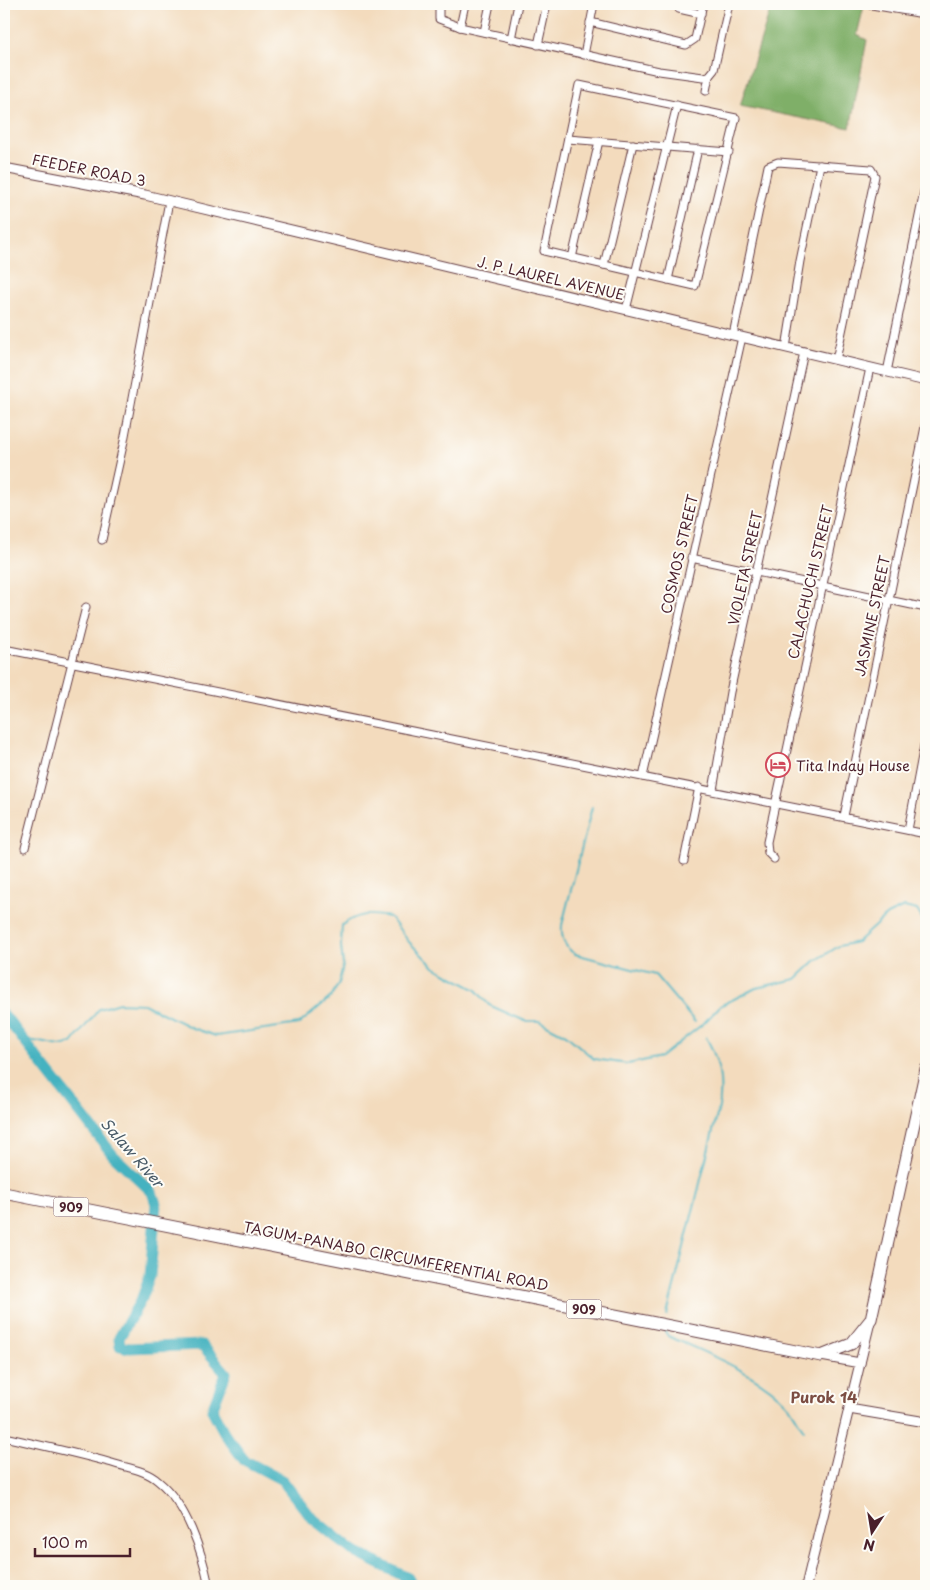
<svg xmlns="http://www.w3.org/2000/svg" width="930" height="1590" font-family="'Playpen Sans',sans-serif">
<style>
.forest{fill:#7faf68;stroke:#64674a}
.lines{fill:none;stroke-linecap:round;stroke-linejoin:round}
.stream{stroke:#44b2c0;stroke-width:2}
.river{stroke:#44b2c0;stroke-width:11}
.minor-casing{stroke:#633b41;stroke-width:9}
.tertiary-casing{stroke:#633b41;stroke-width:11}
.primary-casing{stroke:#633b41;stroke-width:13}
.minor{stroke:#fff;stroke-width:7}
.tertiary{stroke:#fff;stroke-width:9}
.primary{stroke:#fff;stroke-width:11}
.labels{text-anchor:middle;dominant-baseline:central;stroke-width:4;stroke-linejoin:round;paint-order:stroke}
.shield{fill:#fdfcf7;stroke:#806168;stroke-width:1}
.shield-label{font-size:12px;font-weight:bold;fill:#4a1f2b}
.street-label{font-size:14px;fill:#4a1f2b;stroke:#fdfcf7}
.poi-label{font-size:14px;fill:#4a1f2b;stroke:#fdfcf7;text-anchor:start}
.water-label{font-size:15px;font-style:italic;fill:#485a67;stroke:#fdfcf7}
.neighbourhood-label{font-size:15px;font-weight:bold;fill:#7c4d43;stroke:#fdfcf7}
</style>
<rect width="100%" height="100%" fill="#fdfcf7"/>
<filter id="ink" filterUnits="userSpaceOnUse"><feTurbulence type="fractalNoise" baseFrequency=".02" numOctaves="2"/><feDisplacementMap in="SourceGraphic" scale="10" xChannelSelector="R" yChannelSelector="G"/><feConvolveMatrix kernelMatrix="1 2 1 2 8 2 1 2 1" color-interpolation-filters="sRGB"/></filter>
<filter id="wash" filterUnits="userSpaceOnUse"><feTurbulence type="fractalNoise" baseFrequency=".0096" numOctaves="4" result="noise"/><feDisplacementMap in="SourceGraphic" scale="20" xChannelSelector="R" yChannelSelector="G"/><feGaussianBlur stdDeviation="1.12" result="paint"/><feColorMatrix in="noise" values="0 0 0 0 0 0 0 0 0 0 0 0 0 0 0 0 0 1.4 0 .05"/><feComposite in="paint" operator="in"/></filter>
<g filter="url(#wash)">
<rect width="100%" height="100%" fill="#f3dbbd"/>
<polygon class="forest" points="772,4 848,4 864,6 857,35 867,40 850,128 740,106"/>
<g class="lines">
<g class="stream">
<path d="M 592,807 L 562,925 C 561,938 564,947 575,954 L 655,975 L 695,1022"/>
<path d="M 19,1038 L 60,1046 L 72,1043 L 99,1009 L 119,1003 L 144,1004 L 192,1028 L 216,1036 L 299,1024 L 331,997 L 339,983 L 343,965 L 341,946 L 342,925 C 361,912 369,914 390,917 L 409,942 L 434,967 L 476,990 L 489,1005 L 525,1021 L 539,1021 L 566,1035 L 594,1059 L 628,1064 L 661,1057 L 704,1023 L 720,1006 L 756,988 L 796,979 L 815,961 L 839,946 L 857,942 L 887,915 L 904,907 L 917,910 L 923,920 L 926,935"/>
<path d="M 667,1315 L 719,1107 C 723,1080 719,1061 706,1037"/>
<path d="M 664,1330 L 668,1336 C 704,1352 761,1375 787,1404 C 793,1411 798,1421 804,1430"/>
</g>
<polyline class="river" points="4,1015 113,1155 152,1192 156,1204 150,1276 142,1298 119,1338 120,1346 129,1348 202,1345 226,1373 212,1410 225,1434 244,1460 282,1480 311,1517 353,1551 408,1578 412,1586"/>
</g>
</g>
<g filter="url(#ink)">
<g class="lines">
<defs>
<g id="minor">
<polyline points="439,4 439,19 460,27 659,71 703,77 709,76 714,70 729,4"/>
<polyline points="866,4 918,13 923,10 925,4"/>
<polyline points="679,9 701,14"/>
<polyline points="590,22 686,45 695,39 703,4"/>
<polyline points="460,27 465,4"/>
<polyline points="484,32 490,4"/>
<polyline points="511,39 518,4"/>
<polyline points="538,45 547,4"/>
<polyline points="584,55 594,4"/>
<polygon points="579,85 736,118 695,286 544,251"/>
<polyline points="706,91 709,76"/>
<polyline points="568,139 729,152"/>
<polyline points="572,258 599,141"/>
<polyline points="604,265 633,144"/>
<polyline points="668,280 698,149"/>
<polyline points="626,310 677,105"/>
<polyline points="733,335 768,166 778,162 871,169 875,176 836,360"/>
<polyline points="786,348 800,261 820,165"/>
<polyline points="887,372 926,182"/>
<polyline points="102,540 124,441 169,201"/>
<polyline points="691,558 926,608"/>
<polyline points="4,649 926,834"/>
<polyline points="643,777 742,337"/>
<polyline points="713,790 730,692 804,352"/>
<polyline points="844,816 926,422"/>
<polyline points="908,830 926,735"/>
<polyline points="25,848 86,607"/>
<polyline points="774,859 768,853 767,842 870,368"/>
<polyline points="684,861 699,787"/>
<path d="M 4,1437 C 40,1445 76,1453 112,1463 C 127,1468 146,1470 158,1481 C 187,1504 202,1552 209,1586"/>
</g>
<g id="tertiary">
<polyline points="4,168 145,195 926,381"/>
<polyline points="821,1356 860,1363"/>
<polyline points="849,1409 926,1422"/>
<polyline points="806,1586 870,1322"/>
</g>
<polyline id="primary" points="4,1193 821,1356 851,1344 871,1319 926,1069"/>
</defs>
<use href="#minor" class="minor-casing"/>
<use href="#tertiary" class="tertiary-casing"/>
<use href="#primary" class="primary-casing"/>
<use href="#minor" class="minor"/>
<use href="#tertiary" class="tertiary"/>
<use href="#primary" class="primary"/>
</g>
</g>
<defs>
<symbol id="hotel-ring" viewBox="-11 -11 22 22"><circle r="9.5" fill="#fdfcf7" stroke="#d1495b" stroke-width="1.5"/><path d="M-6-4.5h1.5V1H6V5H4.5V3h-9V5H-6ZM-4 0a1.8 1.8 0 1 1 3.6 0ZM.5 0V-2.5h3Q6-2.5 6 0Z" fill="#d1495b"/></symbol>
</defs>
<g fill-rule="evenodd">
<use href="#hotel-ring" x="764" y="751" width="28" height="28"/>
</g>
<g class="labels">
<g class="shield">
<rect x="53.5" y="1197.5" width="35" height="19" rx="4"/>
<rect x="566.5" y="1299.5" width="35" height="19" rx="4"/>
</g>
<g class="shield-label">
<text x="71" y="1207">909</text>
<text x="584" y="1309">909</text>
</g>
<g class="street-label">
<text transform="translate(89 170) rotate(11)">FEEDER ROAD 3</text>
<text transform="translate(551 278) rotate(13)">J. P. LAUREL AVENUE</text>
<text transform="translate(679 554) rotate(-77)">COSMOS STREET</text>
<text transform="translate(745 568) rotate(-78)">VIOLETA STREET</text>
<text transform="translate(810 582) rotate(-77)">CALACHUCHI STREET</text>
<text transform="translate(872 616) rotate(-78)">JASMINE STREET</text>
<text transform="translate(396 1256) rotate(11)">TAGUM-PANABO CIRCUMFERENTIAL ROAD</text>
</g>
<g class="poi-label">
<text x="796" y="765">Tita Inday House</text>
</g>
<g class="water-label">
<text transform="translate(133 1152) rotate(49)">Salaw River</text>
</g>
<g class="neighbourhood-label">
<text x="824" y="1396">Purok 14</text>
</g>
</g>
<rect width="930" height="1590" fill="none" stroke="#fdfcf7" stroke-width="20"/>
<g transform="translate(872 1532) rotate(192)" stroke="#fdfcf7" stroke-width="4" paint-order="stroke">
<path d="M0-4L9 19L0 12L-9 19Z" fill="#4a1f2b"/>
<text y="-8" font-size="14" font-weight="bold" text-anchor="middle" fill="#4a1f2b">N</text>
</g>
<path d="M35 1548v8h95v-8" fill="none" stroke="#4a1f2b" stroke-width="2.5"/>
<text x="42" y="1548" font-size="15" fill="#4a1f2b" stroke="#fdfcf7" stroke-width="4" paint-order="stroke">100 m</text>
</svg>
